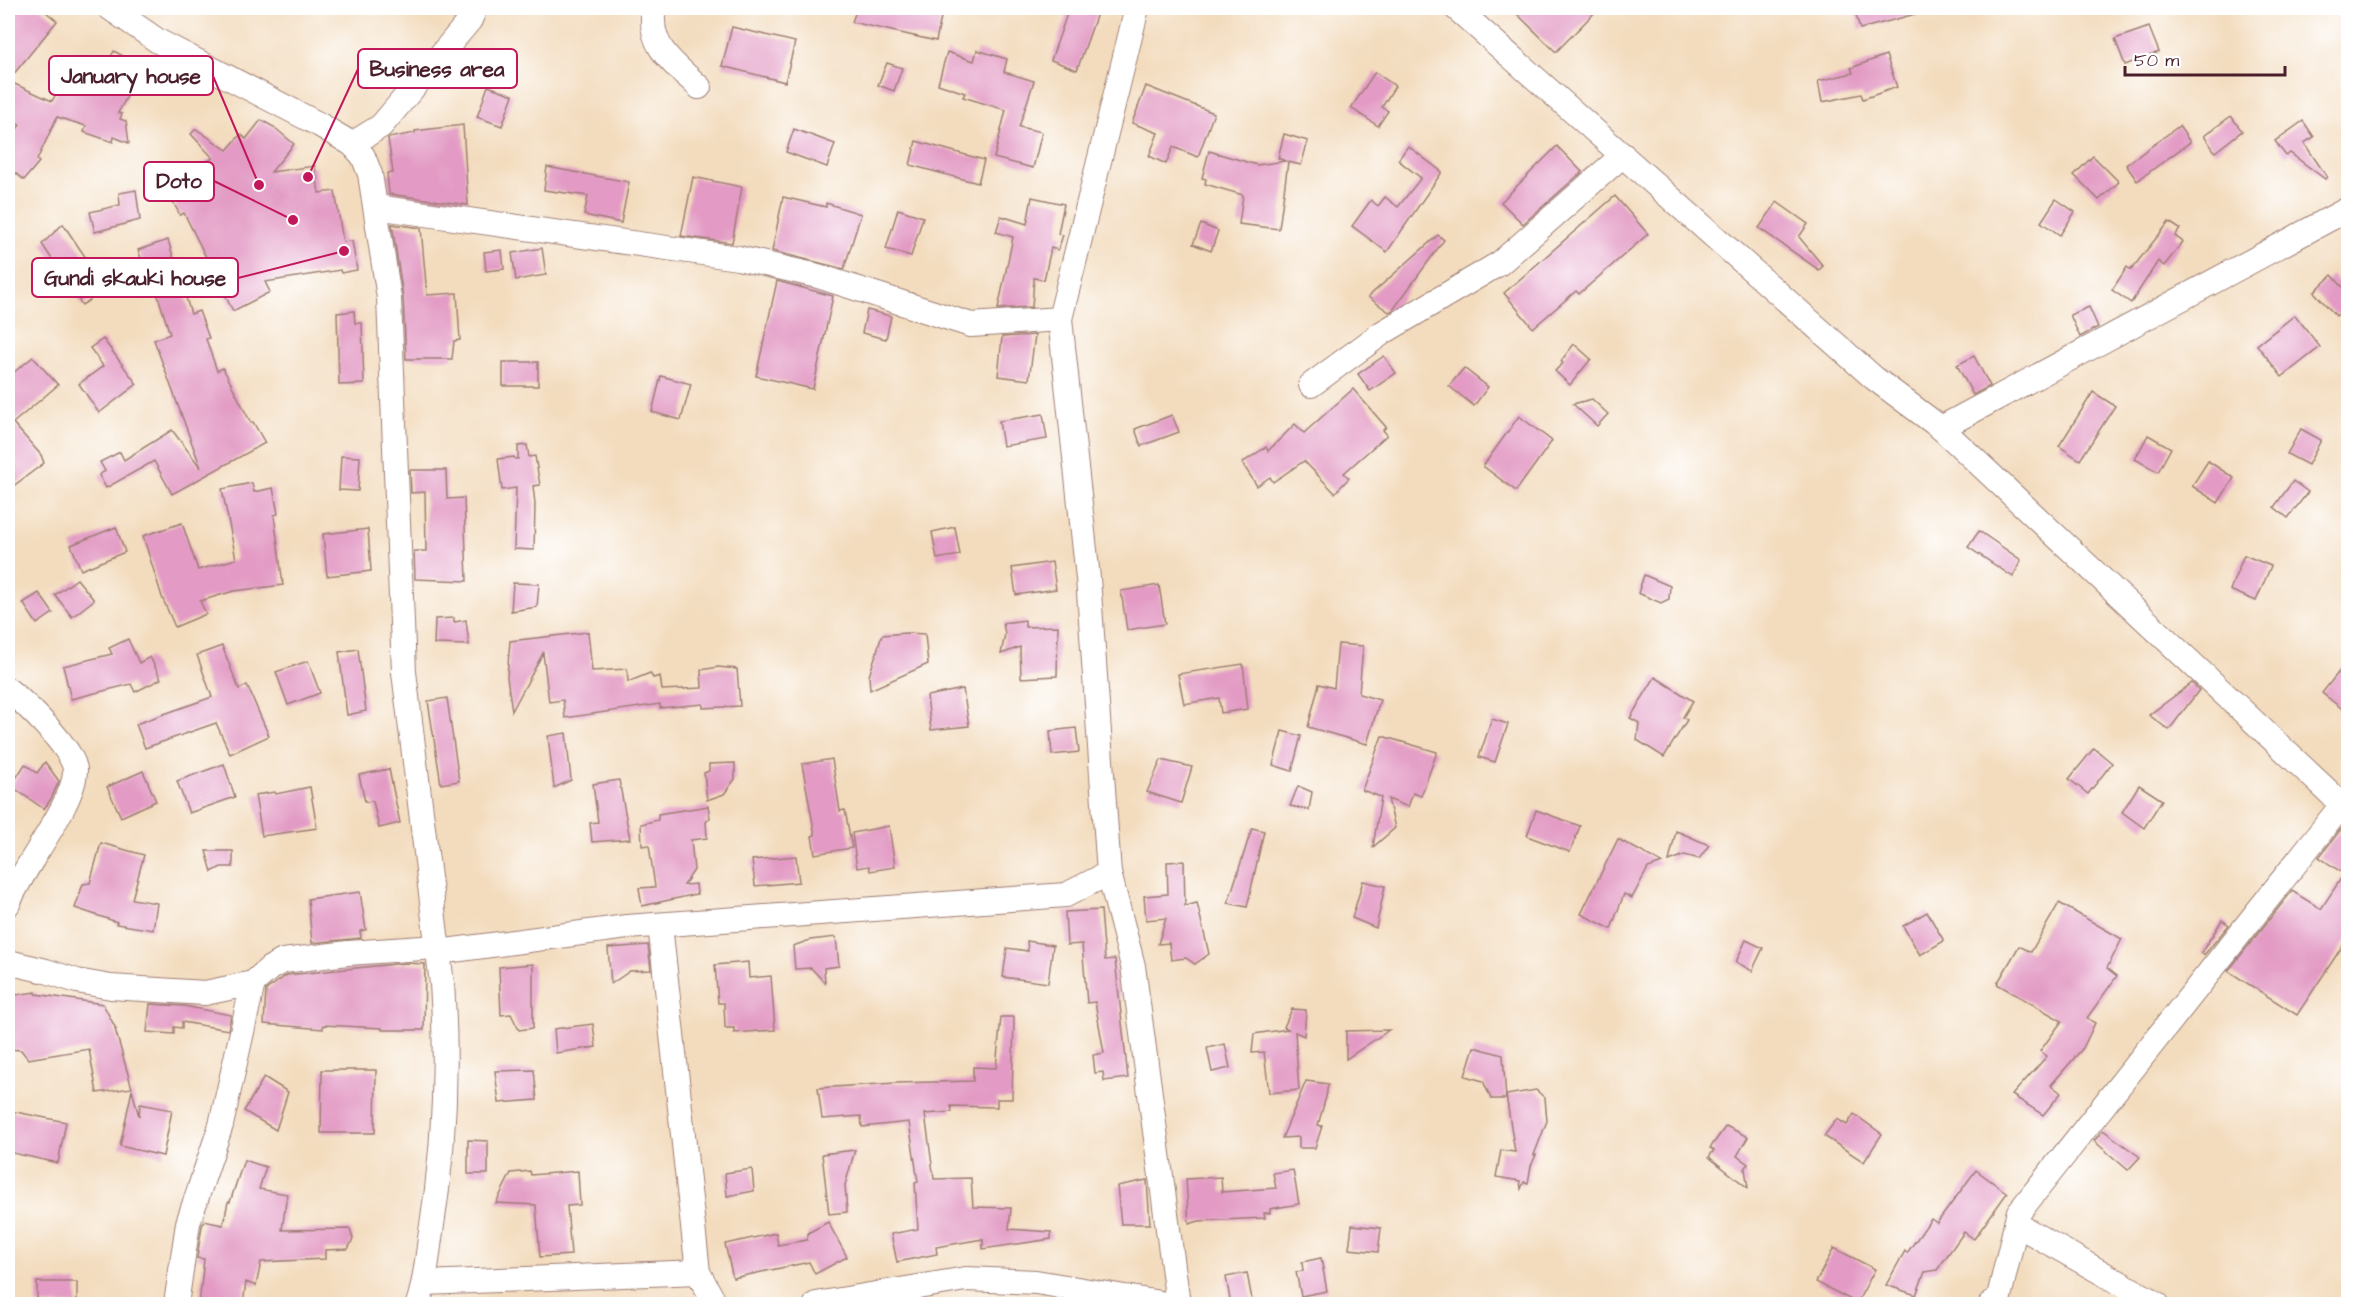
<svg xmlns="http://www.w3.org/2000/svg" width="2356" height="1312" font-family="'Architects Daughter',sans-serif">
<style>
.building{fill:#e39bc5}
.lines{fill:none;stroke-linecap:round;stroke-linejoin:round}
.minor-casing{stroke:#9e7e74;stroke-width:26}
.minor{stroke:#fff;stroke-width:24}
.leader{fill:none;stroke:#c2185b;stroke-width:2}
.callout-dot{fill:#c2185b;stroke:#fff;stroke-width:2}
.callout{fill:#fff;stroke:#c2185b;stroke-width:2}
.callout-label{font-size:21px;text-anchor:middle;font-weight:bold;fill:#4a1f2b}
</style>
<rect width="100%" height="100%" fill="#fff"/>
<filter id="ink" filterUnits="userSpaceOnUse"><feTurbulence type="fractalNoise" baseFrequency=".0167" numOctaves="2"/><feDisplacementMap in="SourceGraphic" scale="12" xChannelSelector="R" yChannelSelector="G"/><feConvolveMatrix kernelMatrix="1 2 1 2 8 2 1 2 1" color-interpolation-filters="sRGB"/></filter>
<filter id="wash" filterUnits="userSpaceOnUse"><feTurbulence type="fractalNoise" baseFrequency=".008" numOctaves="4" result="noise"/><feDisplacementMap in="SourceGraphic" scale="24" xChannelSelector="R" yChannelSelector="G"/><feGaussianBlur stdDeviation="1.35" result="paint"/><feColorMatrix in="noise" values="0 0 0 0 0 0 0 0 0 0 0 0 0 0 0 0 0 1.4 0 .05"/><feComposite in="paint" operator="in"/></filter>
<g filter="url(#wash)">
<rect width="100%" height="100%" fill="#f3dcbe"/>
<g id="blocks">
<g class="building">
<polygon points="8,8 41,8 57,21 8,81 52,101 73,64 91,74 99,60 107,64 114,51 143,67 118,113 122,114 120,119 126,121 129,143 114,137 113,142 84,132 86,126 57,117 37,160 39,162 24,180 8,167 8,141 20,125 8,120"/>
<polygon points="857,8 943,8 936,41 852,22"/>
<polygon points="1069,8 1099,8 1077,70 1051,60"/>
<polygon points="1511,8 1599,8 1556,52"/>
<polygon points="1854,8 1919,8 1919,13 1860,29"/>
<polygon points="732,27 795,42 785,82 722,66"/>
<polygon points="2149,27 2159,52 2125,65 2115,39"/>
<polygon points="977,50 1007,59 1004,72 1034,81 1019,127 1042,132 1033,168 994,158 1006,110 963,97 965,93 938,84 947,52 974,61"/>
<polygon points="1886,55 1897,87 1863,99 1861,94 1822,102 1818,81 1853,73 1851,68"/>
<polygon points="887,63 902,68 894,91 878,85"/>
<polygon points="1375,72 1395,86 1382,107 1388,111 1378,126 1351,108"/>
<polygon points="488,86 513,95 502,126 477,117"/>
<polygon points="1146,86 1214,113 1198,157 1173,147 1166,164 1149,156 1158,133 1132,123"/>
<polygon points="2231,116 2242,131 2215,152 2204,136"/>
<polygon points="261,120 274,127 294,144 271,172 315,166 319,193 335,191 343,242 352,241 357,270 341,273 340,270 265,282 270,292 233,311 184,213 180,215 171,198 192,186 185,174 213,158 191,134 196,129 227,150 241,134 246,139"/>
<polygon points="2303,121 2314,137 2304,143 2327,177 2325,179 2290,153 2286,156 2275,141"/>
<polygon points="463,125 468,205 389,194 387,173 393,173 388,138 415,133 415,131"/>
<polygon points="2179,126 2190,142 2137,181 2126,165"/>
<polygon points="794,129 835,144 827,167 786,152"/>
<polygon points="1284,134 1308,141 1301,165 1288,162 1279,229 1239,224 1243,195 1205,184 1206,179 1202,178 1209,151 1257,165 1285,161 1278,158"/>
<polygon points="916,141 984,160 978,183 910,165"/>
<polygon points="1408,146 1442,172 1387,252 1352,226 1371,200 1378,206 1385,197 1398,207 1421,178 1398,160"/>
<polygon points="1557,146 1582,172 1523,224 1501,202"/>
<polygon points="2093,156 2119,182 2099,200 2074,175"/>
<polygon points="547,167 629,182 621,223 584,215 588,196 544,190"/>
<polygon points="693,177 742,187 732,243 681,236"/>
<polygon points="136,190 140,220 95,232 90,212 120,205 119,193"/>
<polygon points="1615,196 1648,234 1579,294 1576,291 1533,328 1504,293"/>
<polygon points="783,197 826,207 826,203 861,214 844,269 772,251"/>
<polygon points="1032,197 1064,204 1058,234 1063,235 1058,250 1051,248 1044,280 1034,278 1032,307 998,309 1013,237 996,232 1001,216 1027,224"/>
<polygon points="2056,199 2075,212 2060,235 2041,222"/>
<polygon points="1777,202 1808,224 1799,237 1823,266 1819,270 1759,228"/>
<polygon points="898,209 923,217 911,256 886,249"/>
<polygon points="2169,222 2180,229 2175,236 2183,242 2164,266 2158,261 2131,303 2112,290 2127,267 2131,270"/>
<polygon points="63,224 107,289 82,305 42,244"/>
<polygon points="392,224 421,228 427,295 457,293 460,340 454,341 452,359 406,359 403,297"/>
<polygon points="1201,224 1218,231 1211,251 1193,244"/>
<polygon points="1438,235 1444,240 1393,310 1389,312 1368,297"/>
<polygon points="168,240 191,314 199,311 209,338 206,339 217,371 223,368 251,423 253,422 265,443 172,494 154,461 106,488 99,475 105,471 100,462 120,452 124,460 172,430 201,468 154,340 170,334 152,277 148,278 138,250"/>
<polygon points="542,248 546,275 516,280 512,253"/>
<polygon points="502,250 504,269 486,271 484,252"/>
<polygon points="2332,275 2349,294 2349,304 2336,316 2314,292"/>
<polygon points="777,281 833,296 813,389 756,376"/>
<polygon points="2089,307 2098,327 2080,337 2070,315"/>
<polygon points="867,310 891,316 886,339 862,333"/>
<polygon points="354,311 355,323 362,323 364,384 339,385 337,313"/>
<polygon points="2295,315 2320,347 2282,377 2257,345"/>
<polygon points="1035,335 1029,380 998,376 1002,337"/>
<polygon points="103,339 137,384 99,413 79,384 103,366 90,348"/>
<polygon points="1574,344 1591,359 1570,385 1555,371 1563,363 1561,361"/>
<polygon points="1384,356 1396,373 1370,391 1358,374"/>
<polygon points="1974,356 1990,386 1973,395 1957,365"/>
<polygon points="33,357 58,385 13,423 41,455 44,463 8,490 8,377"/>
<rect x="503" y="362" width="35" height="24"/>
<polygon points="1464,368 1488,387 1474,406 1449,386"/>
<polygon points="661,376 691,384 681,420 652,412"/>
<polygon points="1353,389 1386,427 1383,430 1387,435 1344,473 1349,478 1335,493 1304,461 1273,482 1270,477 1257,486 1242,463 1266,447 1268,451 1295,424 1304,433"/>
<polygon points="2093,392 2115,406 2080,460 2059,446"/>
<polygon points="1592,399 1608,414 1597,426 1573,404"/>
<polygon points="1043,414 1047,439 1003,446 999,421"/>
<polygon points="1172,415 1179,432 1141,446 1135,429"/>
<polygon points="1519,416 1552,441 1516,491 1483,466"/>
<polygon points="2301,429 2321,440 2308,465 2287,454"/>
<polygon points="2148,435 2171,448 2158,472 2135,459"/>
<polygon points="527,445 529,457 535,456 540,485 533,486 535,504 534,550 514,549 516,488 502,490 498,459 514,457 515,459 518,459 518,446"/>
<polygon points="341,456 360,457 358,491 339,490"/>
<polygon points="2208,461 2234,478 2218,503 2192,486"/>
<polygon points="410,470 446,470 447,499 464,498 467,581 415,579 414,551 426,551 425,492 411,493"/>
<polygon points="2293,481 2308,492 2288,518 2274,507"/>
<polygon points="252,483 254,492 273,488 278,514 274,515 283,585 234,591 200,601 206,614 175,627 162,597 143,536 182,523 198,570 236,559 222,489"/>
<polygon points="116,527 125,552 81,570 71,545"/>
<polygon points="955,527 960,555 937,559 932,532"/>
<polygon points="368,529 371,571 327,576 323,534"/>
<polygon points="1979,531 2021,560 2013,577 1968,547"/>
<polygon points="2244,555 2271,566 2256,601 2230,590"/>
<polygon points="1052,562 1056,589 1016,595 1012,568"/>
<polygon points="1644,575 1670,586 1669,599 1661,603 1638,593"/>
<polygon points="77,579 94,600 72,617 55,595"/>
<polygon points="513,583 539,584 537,607 511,611"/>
<polygon points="1159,585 1165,624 1127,630 1121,591"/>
<polygon points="39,593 53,613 37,624 23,603"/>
<polygon points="454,618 454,622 466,620 469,645 434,644 435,619"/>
<polygon points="1025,620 1025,627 1058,626 1057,676 1021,678 1020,647 1001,654 1005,634 1003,623"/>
<polygon points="588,632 592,671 627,669 628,682 650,673 653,678 660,676 662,690 702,688 701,670 718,667 737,669 740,706 703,708 703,704 660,708 660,704 565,718 563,700 549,702 543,653 512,711 507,677 510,641"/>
<polygon points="906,633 925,634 928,664 870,690 869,676 882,635"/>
<polygon points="128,639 139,663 150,657 161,679 135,692 131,684 71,699 63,666 112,654 109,648"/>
<polygon points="1338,644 1363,646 1359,694 1380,700 1367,744 1308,727 1319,684 1334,688"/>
<polygon points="222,646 239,689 247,685 269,736 230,754 216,723 145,748 136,724 212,697 197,655"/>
<polygon points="358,649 366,711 347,715 339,652"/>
<polygon points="2349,659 2349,714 2322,693"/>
<polygon points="308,661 320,693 288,705 276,672"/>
<polygon points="1243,664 1248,709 1221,713 1219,698 1184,704 1178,674"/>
<polygon points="1655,677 1693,701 1683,717 1687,720 1664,757 1637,740 1639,723 1630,718"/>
<polygon points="2192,683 2199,690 2169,730 2149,715"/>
<polygon points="963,689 969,726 931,730 927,696"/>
<polygon points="447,698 459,781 441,784 428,701"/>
<polygon points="1492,719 1508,724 1495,762 1479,757"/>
<polygon points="1076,728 1079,752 1052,755 1050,731"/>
<polygon points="1282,731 1301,736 1292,771 1273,765"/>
<polygon points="566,733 571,780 554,788 548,736"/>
<polygon points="1382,736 1437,752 1421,796 1413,793 1408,807 1388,799 1395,828 1373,847 1381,797 1362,790"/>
<polygon points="2094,748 2112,763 2088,794 2069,779"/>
<polygon points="832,759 840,811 845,810 852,848 815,854 812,836 815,835 802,764"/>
<polygon points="1161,760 1192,767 1181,803 1147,792"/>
<polygon points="45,762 59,781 51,799 44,809 11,786 25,764 37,773"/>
<polygon points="735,763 735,779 724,794 707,800 704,773 709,771 709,764"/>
<polygon points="224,764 235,797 189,813 177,781"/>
<polygon points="389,769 400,823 379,828 373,801 365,802 359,775"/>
<polygon points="143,771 156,801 121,817 107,787"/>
<polygon points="619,780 630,839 592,842 590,823 598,822 593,784"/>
<polygon points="2139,785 2162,800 2144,828 2122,812"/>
<polygon points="1298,786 1312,792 1309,810 1290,806"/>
<polygon points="310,787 317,828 262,836 255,795 275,792 276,794"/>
<polygon points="708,806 710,818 706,822 707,838 691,840 694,870 684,885 696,884 697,894 642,906 639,888 655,887 649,845 642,846 641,824 658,820 658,814"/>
<polygon points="1536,810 1580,826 1570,852 1527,836"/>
<polygon points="889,826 895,867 870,871 869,866 857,868 852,833"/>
<polygon points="1252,828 1264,831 1247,907 1228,903"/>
<polygon points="2341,829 2349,834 2349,936 2297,1015 2228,971 2292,891 2321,909 2344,874 2319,857"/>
<polygon points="1676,831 1686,835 1709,845 1699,859 1685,855 1669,861"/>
<polygon points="1618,839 1662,863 1648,868 1632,898 1624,894 1611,929 1581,914"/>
<polygon points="101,843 144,855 132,899 157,903 153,930 116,924 117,922 75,908 83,884 90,883"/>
<polygon points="206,851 233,851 233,867 221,867 212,872"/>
<polygon points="796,856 799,882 755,886 752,860"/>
<polygon points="1184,861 1185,906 1197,903 1209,954 1195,964 1186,958 1171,960 1169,943 1158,944 1166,918 1146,920 1144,896 1168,894 1167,862"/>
<polygon points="1363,881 1385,886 1376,928 1352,918"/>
<polygon points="360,892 366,930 360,931 361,938 312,943 308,899"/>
<polygon points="2059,903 2122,939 2107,968 2117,976 2087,1018 2095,1023 2083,1048 2051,1085 2061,1093 2043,1115 2012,1095 2047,1056 2040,1051 2062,1021 1997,984 2019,946 2031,952"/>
<polygon points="1101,910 1105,960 1115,959 1128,1078 1104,1081 1103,1072 1095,1073 1093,1055 1104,1053 1095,1002 1087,1003 1082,944 1067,945 1065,912"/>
<polygon points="1927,912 1944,941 1920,955 1903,926"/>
<polygon points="2222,920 2229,925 2204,955 2201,953"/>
<polygon points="836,937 839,966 824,968 825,983 811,968 795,969 793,946 810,940"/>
<polygon points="1746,940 1763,948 1752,971 1736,962"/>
<polygon points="1027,941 1053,945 1048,983 1003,977 1007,948 1028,951"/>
<polygon points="648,945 651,970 630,971 611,984 608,948"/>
<polygon points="748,962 749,978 771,976 775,1030 734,1033 734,1028 725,1028 724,1003 718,1003 715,965"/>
<polygon points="405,963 425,964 424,1030 382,1030 382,1028 323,1025 323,1029 264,1024 266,990 287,975"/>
<polygon points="533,964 533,1028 519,1030 511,1014 501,1015 499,967"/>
<polygon points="36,992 36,994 103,1004 116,1029 115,1029 132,1088 97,1093 89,1049 28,1059 21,1050 8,1049 8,996"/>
<polygon points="150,1004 184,1006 231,1015 228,1030 182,1022 182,1028 174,1027 174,1034 147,1032"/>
<polygon points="1292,1009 1306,1010 1304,1036 1295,1032 1299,1090 1269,1093 1264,1052 1252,1053 1254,1034 1288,1029 1284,1027"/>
<polygon points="1001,1017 1014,1017 1012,1099 997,1099 997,1107 951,1106 952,1112 925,1114 934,1179 971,1178 973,1207 1011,1208 1009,1229 1051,1232 1051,1239 983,1249 983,1239 936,1247 937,1254 897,1262 891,1234 918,1229 915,1183 918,1182 909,1122 862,1127 861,1116 822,1119 818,1088 896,1083 973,1081 973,1067 996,1068"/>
<polygon points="593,1024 596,1047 556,1053 554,1029"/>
<polygon points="1389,1030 1346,1059 1346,1031"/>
<polygon points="1225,1044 1230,1068 1212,1072 1207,1048"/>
<polygon points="1474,1047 1503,1055 1506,1099 1491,1099 1483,1081 1465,1076"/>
<polygon points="322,1070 376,1070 375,1133 321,1133"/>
<polygon points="534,1070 537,1100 499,1103 495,1071"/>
<polygon points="264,1077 288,1092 276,1130 244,1111"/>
<polygon points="1306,1081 1328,1084 1326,1097 1318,1125 1322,1126 1315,1148 1299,1148 1299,1137 1282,1138"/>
<polygon points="132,1090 139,1116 140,1104 172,1110 163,1156 120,1146"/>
<polygon points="1536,1090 1545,1098 1547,1121 1534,1155 1536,1155 1531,1166 1528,1183 1524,1182 1521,1189 1520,1181 1496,1177 1501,1150 1515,1152 1506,1095"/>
<polygon points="11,1111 66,1122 58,1163 8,1152 8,1129"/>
<polygon points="1854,1114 1882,1134 1864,1162 1824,1136 1837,1119 1847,1125"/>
<polygon points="1726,1126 1748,1137 1737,1156 1748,1164 1745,1169 1748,1188 1709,1157 1714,1150 1710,1148"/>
<polygon points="2103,1130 2140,1157 2128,1170 2094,1141"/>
<polygon points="468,1140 488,1141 488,1174 468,1174"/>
<polygon points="855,1150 845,1185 847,1212 829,1214 822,1154"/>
<polygon points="244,1160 266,1167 259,1189 287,1194 282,1230 350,1229 353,1239 348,1249 325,1250 325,1259 261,1262 256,1286 246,1282 243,1305 199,1305 204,1259 197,1258 202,1226 204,1221 223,1225 228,1202 230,1202"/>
<polygon points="752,1169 754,1191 727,1196 725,1173"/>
<polygon points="1293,1170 1299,1204 1270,1209 1270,1213 1264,1213 1265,1218 1199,1221 1189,1224 1186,1179 1221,1177 1222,1192 1276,1188 1273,1173"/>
<polygon points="1976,1170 2007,1193 1974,1239 1964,1232 1937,1270 1925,1272 1916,1295 1886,1285 1905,1251 1907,1253 1931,1219 1937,1223"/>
<polygon points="530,1171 531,1175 578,1171 580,1205 567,1206 571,1255 540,1257 536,1205 496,1203 511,1173"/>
<polygon points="1147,1180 1150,1224 1121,1224 1117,1186"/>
<polygon points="828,1222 847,1257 815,1274 809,1262 733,1278 725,1244 776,1233 778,1245 807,1240 808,1233"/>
<polygon points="1352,1225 1381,1228 1378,1252 1349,1249"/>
<polygon points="1834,1248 1875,1269 1857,1303 1816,1282"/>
<polygon points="1321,1258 1327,1291 1301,1296 1296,1272 1303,1271 1302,1262"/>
<polygon points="1247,1273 1253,1305 1231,1305 1226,1277"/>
<rect x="37" y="1282" width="40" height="23"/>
</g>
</g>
</g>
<g filter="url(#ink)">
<use href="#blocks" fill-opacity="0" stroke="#9e7e74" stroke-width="1.5"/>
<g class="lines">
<defs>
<g id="minor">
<path d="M 110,8 L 158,41 L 320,125 L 352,144 L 363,156 L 370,174 L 389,298 L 404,672 L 442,984 C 448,1067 444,1151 431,1232 C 427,1257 426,1281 418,1304"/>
<path d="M 654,8 C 647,47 674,63 699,87"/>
<polyline points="1456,8 1874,378 1941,428 2348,810"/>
<polyline points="352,144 381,126 470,20 475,8"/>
<polyline points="376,207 738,258 818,276 971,325 1060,319"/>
<polyline points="1311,385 1382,333 1500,263 1623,155"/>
<polyline points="1941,428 2348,209"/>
<path d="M 8,690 C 24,702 74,749 75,770 C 76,802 21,869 8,904"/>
<polyline points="1109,873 1133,966 1178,1304"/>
<polyline points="660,925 698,1272 715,1304"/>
<polyline points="438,952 627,927 1066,895 1109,873 1088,578 1060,319 1137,8"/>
<polyline points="8,962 46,971 77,981 111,987 205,993 253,983 270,968 283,961 348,953 437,947"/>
<polyline points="2019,1212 2016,1224 2157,1304"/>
<polyline points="425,1283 698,1272"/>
<polyline points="176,1304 188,1223 221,1125 253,983"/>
<polyline points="816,1304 966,1279 1036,1282 1166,1304"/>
<polyline points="1991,1304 1999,1297 2019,1212 2342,805"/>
</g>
</defs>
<use href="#minor" class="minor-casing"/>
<use href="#minor" class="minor"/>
</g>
</g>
<path class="leader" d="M308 177L358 69M259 185L213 76M293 220L214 181M344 251L238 278"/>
<g class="callout-dot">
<circle cx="308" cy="177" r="6"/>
<circle cx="259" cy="185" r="6"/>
<circle cx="293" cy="220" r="6"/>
<circle cx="344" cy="251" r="6"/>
</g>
<g class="callout">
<rect x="358" y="49" width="159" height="39" rx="6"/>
<rect x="49" y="56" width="164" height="39" rx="6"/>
<rect x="144" y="162" width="70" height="39" rx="6"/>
<rect x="32" y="258" width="206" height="39" rx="6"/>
</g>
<g class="callout-label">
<text x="437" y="76">Business area</text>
<text x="131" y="83">January house</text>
<text x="179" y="188">Doto</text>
<text x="135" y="285">Gundi skauki house</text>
</g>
<rect width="2356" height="1312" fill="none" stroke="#fff" stroke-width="30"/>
<path d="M2125 66v9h160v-9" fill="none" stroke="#4a1f2b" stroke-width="3"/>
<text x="2134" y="66" font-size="18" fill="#4a1f2b" stroke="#ffffff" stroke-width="4.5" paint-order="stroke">50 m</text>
</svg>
